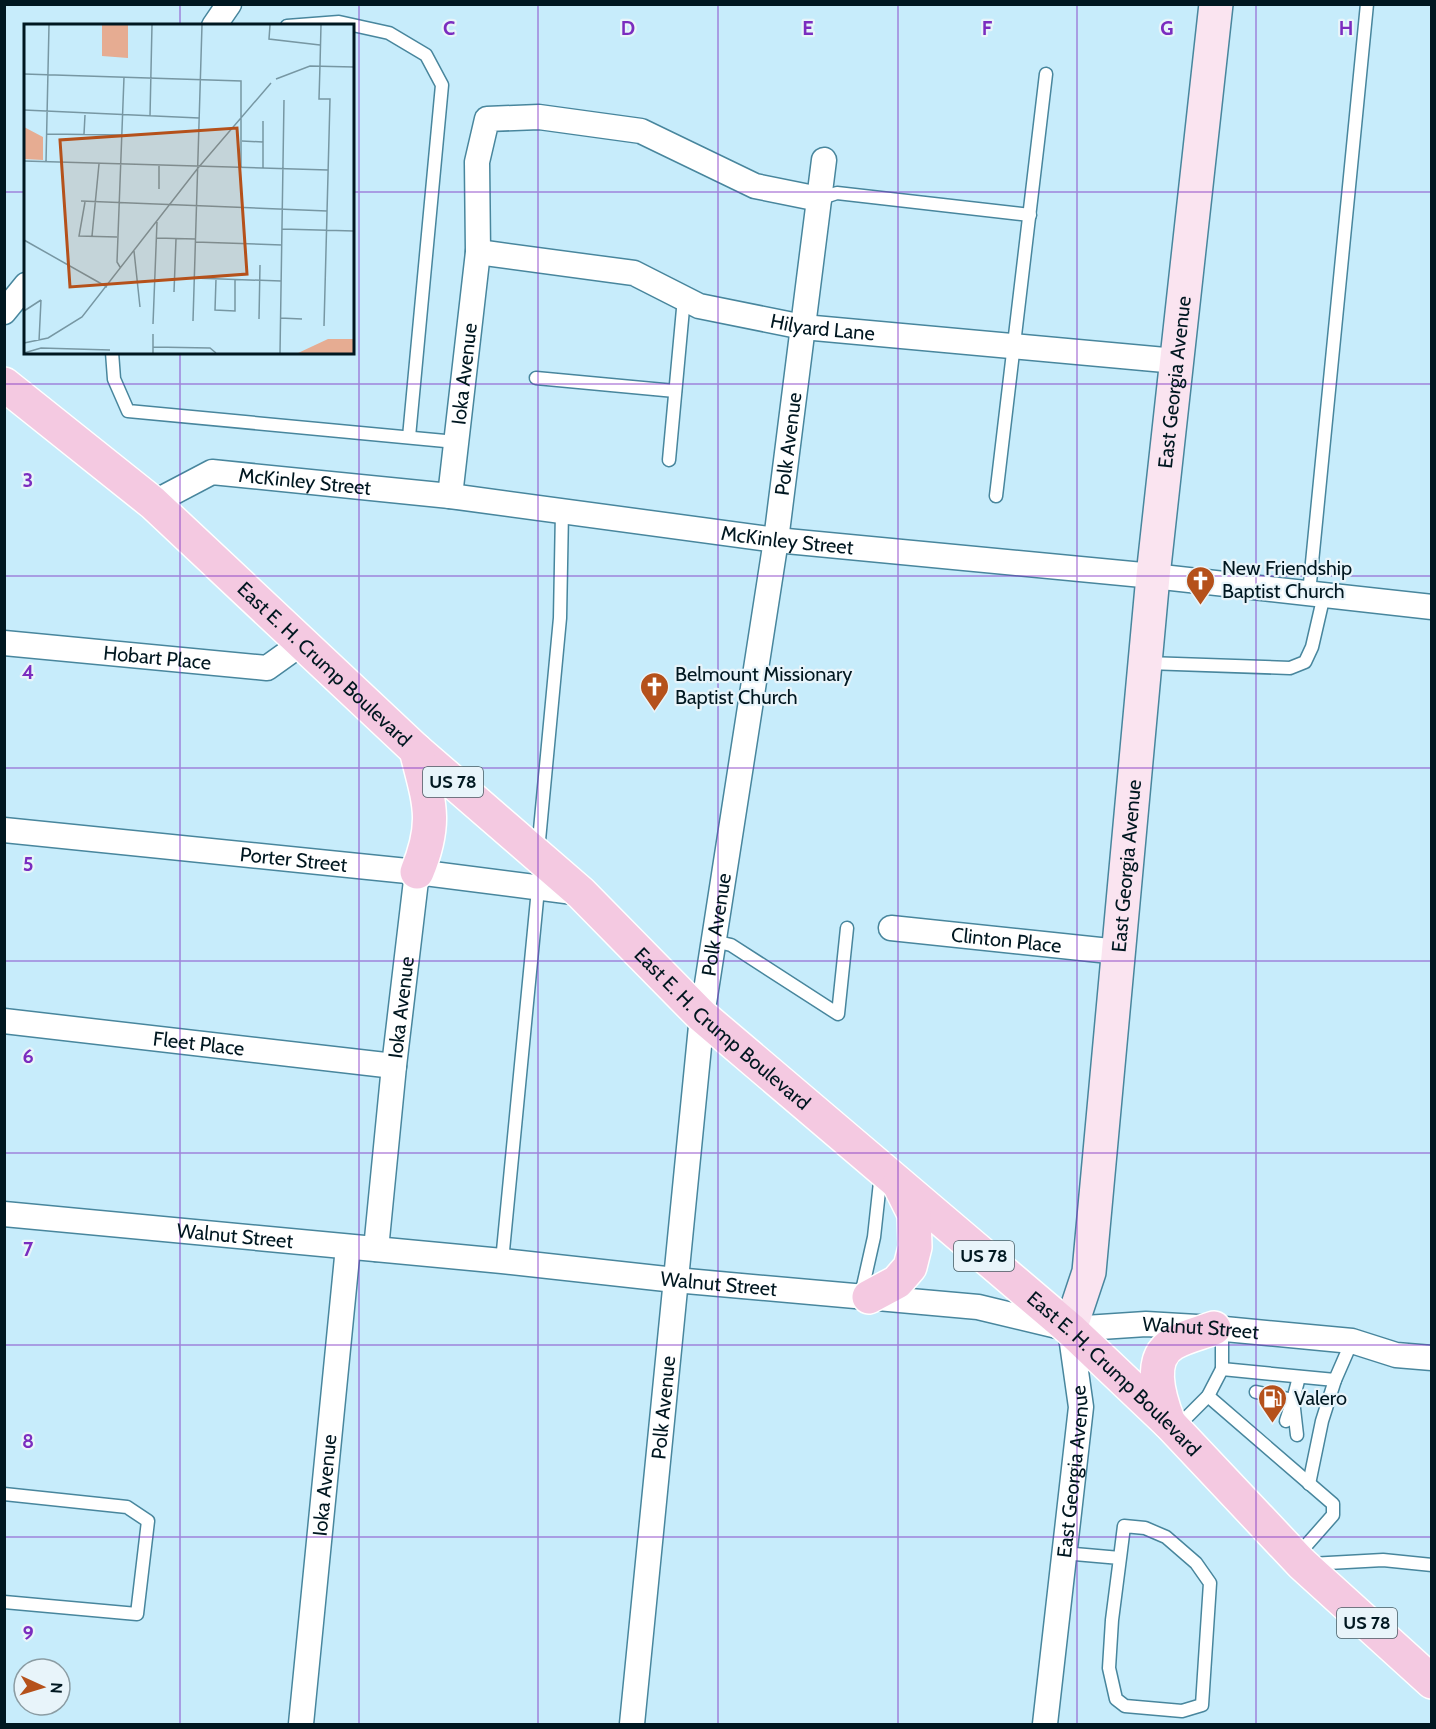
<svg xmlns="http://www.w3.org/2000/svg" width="1436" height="1729" font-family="Cabin,sans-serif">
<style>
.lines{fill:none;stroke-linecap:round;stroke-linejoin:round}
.lane-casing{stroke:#48869d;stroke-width:15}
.street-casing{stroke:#48869d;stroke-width:27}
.secondary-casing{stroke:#48869d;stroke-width:36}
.primary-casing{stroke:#fff;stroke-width:36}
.lane{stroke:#fff;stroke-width:12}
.street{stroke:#fff;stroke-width:24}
.secondary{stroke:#fae4f0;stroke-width:33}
.primary{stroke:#f4c9e1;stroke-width:33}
.grid{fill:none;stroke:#7b2cbf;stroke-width:1.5;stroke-opacity:0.55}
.labels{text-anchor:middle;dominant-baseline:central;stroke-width:4.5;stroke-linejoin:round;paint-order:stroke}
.shield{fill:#e8f4fa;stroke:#465961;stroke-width:1.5}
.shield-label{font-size:18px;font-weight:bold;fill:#001720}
.street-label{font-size:20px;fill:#001720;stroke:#e8f4fa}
.poi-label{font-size:20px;fill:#001720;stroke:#e8f4fa;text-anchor:start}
.inset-road{fill:none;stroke:#7797a3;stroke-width:1.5}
.view{fill:#b5511b;fill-opacity:0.15;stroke:#b5511b;stroke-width:3}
.inset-edge{fill:none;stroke:#001720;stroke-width:3}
.grid-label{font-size:20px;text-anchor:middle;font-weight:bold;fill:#7b2cbf;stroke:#e8f4fa;stroke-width:4.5;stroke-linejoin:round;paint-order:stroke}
</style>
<rect width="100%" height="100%" fill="#c7ecfb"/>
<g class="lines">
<defs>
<g id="lane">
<polyline points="287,26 339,22 389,33 426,55 442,85 409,437"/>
<polyline points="819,199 837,193 1030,215"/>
<polyline points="112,352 114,379 128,411 456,442"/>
<polyline points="536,378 675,391"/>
<polyline points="669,460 684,298"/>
<polyline points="996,496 1046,74"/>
<polyline points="1309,593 1367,4"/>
<polyline points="1147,663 1290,668 1305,662 1312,647 1324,595"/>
<polyline points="538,851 560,618 562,511"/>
<polyline points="714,941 731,945 838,1014 847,928"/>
<polyline points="502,1261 538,889"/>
<polyline points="861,1295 874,1237 881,1173"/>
<polyline points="1222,1369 1335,1380"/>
<polyline points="1256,1392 1293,1400 1269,1405"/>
<polyline points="1208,1396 1333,1504 1333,1515 1296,1557"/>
<polyline points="1293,1400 1299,1377"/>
<polyline points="1286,1421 1293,1400 1297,1435"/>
<polyline points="1176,1428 1208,1396 1222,1369 1222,1329"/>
<polyline points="1309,1484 1322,1421 1335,1380 1352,1341"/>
<polyline points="4,1494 127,1507 148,1521 137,1614 4,1602"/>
<polyline points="1063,1553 1120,1558 1124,1526 1145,1528 1166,1537 1196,1563 1210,1583 1202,1705 1182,1711 1125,1706 1116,1699 1109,1668 1112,1620 1120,1558"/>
<polyline points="1310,1564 1383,1560 1432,1565"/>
</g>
<g id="street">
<polyline points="214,26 229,4"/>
<path id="s1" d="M 478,252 L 634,273 L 699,306 L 803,327 L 1176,361"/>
<polyline points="4,312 26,285"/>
<path id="s2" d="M 450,496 L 478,252 L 477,162 L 487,119 L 539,117 L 641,131 L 755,186 L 819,199"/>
<path id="s3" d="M 153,503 L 212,472 L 450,496 L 776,540 L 1153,576 L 1432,607"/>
<path id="s4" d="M 4,643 L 267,668 L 302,643"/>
<path id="s5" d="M 4,830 L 417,872 L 581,893"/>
<path id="s6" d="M 891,928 L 1119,952"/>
<path id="s7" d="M 4,1021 L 394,1066"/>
<path id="s8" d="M 4,1214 L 502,1261 L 675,1280 L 978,1307 L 1070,1329 L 1146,1324 L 1214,1328 L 1352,1341 L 1396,1355 L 1432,1358"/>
<path id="s9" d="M 376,1249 L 394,1066 L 417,872"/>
<path id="s10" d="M 301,1724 L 348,1247"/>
<path id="s11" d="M 632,1724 L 702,1016 L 776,540 L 824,160"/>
<path id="s12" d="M 1045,1724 L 1081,1407 L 1070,1329"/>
</g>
<g id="secondary">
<path id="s13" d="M 1070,1329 L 1089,1272 L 1153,576 L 1216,4"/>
</g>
<g id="primary">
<path id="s14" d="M 4,384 L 153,503 L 416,750 L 581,893 L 702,1016 L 1070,1329 L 1169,1423 L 1302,1564 L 1432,1682"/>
<path d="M 416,750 C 429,802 438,821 417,872"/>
<polyline points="869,1297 897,1282 910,1267 915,1247 914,1214 899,1184"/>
<path d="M 1169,1423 C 1160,1400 1146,1358 1174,1343 C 1186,1336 1201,1333 1214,1328"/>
</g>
</defs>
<use href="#lane" class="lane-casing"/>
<use href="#street" class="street-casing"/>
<use href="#secondary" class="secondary-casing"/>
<use href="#primary" class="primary-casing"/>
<use href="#lane" class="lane"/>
<use href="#street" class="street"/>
<use href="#secondary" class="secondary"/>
<use href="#primary" class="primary"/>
</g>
<path class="grid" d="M 180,4 L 180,26M 359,4 L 359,1724M 538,4 L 538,1724M 718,4 L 718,1724M 898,4 L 898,1724M 1077,4 L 1077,1724M 1256,4 L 1256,1724M 4,192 L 26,192M 352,192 L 1432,192M 180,352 L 180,1724M 4,384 L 1432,384M 4,576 L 1432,576M 4,768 L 1432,768M 4,961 L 1432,961M 4,1153 L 1432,1153M 4,1345 L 1432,1345M 4,1537 L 1432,1537"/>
<defs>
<symbol id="church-pin" viewBox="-11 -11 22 30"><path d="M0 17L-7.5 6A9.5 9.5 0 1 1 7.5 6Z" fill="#b5511b" stroke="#e8f4fa"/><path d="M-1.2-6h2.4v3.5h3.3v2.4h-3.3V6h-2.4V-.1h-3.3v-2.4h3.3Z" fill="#fff"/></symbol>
<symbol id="fuel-pin" viewBox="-11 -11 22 30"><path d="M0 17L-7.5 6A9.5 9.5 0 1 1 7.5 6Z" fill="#b5511b" stroke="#e8f4fa"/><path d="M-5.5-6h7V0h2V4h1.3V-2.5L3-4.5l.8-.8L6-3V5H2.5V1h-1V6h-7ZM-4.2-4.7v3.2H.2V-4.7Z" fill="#fff"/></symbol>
</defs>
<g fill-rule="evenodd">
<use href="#church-pin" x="1184" y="564" width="33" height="45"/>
<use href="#church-pin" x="638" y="670" width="33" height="45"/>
<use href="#fuel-pin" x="1256" y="1382" width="33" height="45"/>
</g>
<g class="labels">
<g class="shield">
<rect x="423" y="767" width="60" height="30" rx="4.5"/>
<rect x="954" y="1241" width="60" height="30" rx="4.5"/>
<rect x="1337" y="1608" width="60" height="30" rx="4.5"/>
</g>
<g class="shield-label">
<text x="453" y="782">US 78</text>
<text x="984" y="1256">US 78</text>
<text x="1367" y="1623">US 78</text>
</g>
<g class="street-label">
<text stroke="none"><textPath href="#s1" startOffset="356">Hilyard Lane</textPath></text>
<text stroke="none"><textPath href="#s2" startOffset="123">Ioka Avenue</textPath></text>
<text stroke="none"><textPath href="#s13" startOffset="954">East Georgia Avenue</textPath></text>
<text stroke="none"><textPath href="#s11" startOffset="1290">Polk Avenue</textPath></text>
<text stroke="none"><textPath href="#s3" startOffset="160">McKinley Street</textPath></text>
<text stroke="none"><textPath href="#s3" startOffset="646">McKinley Street</textPath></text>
<text stroke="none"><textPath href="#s4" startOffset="154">Hobart Place</textPath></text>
<text stroke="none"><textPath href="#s14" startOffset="426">East E. H. Crump Boulevard</textPath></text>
<text stroke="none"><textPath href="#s5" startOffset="291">Porter Street</textPath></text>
<text stroke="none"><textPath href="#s13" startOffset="468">East Georgia Avenue</textPath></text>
<text stroke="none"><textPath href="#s11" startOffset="804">Polk Avenue</textPath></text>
<text stroke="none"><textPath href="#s6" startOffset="116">Clinton Place</textPath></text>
<text stroke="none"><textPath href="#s9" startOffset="243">Ioka Avenue</textPath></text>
<text stroke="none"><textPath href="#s14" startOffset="966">East E. H. Crump Boulevard</textPath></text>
<text stroke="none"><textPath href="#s7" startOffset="196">Fleet Place</textPath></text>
<text stroke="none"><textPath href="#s8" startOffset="232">Walnut Street</textPath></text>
<text stroke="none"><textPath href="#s8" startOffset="718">Walnut Street</textPath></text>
<text stroke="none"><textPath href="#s8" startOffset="1204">Walnut Street</textPath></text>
<text stroke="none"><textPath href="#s14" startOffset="1488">East E. H. Crump Boulevard</textPath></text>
<text stroke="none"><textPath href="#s11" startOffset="318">Polk Avenue</textPath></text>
<text stroke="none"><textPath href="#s12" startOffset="254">East Georgia Avenue</textPath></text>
<text stroke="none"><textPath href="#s10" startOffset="240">Ioka Avenue</textPath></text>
</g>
<g class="poi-label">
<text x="1222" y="568">New Friendship<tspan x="1222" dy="23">Baptist Church</tspan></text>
<text x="675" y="674">Belmount Missionary<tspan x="675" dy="23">Baptist Church</tspan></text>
<text x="1294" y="1398">Valero</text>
</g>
</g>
<g transform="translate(24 24)">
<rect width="330" height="330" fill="#c7ecfb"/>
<path d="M 78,1 L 104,1 L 104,34 L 78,32 ZM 0,103 L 19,113 L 19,136 L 0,135 ZM 304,315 L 330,315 L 330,329 L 274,329 Z" fill="#e6ac92"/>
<path class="inset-road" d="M 246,1 L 245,15 L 296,21M 296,41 L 295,75 L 306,75 L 300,302M 296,41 L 297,1M 0,50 L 217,57 L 217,144M 252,55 L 286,42 L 330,43M 0,86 L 175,94M 126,92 L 128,1M 239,97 L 239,144M 23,110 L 98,111M 60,110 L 61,91M 218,117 L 239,118M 0,137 L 304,146M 22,138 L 25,1M 135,165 L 135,142M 57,177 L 303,187M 61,178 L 55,212 L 93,213M 258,205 L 330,207M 68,212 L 75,140M 132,214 L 171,215M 0,216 L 83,263M 171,218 L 258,221M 110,227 L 116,283M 96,243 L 93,238 L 100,53M 170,254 L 257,257M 192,255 L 191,286 L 211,287 L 211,256M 150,268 L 152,215M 0,287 L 17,276M 256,294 L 278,295M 235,295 L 236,241M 169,297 L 178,1M 129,300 L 133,198M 15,317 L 17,276M 0,319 L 24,314 L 58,293 L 174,144 L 247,59M 129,323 L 186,324 L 192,329M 0,329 L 17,324 L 86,326M 129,329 L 129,310M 256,329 L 260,76"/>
<path class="view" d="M 213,104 L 223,250 L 46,263 L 36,116 Z"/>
<rect width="330" height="330" class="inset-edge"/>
</g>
<g class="grid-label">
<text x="449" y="35">C</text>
<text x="628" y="35">D</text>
<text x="808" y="35">E</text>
<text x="987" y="35">F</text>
<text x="1167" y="35">G</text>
<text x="1346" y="35">H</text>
<text x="28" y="487">3</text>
<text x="28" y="679">4</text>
<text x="28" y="871">5</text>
<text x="28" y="1063">6</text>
<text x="28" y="1256">7</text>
<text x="28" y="1448">8</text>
<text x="28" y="1640">9</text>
</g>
<rect width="1436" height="1729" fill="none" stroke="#001720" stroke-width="12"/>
<g transform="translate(42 1687) rotate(94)"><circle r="28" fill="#e8f4fa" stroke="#8b9ca3" stroke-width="1.5"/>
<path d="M0-4.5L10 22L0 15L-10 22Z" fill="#b5511b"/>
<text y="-9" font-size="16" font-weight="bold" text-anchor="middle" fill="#001720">N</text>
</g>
</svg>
